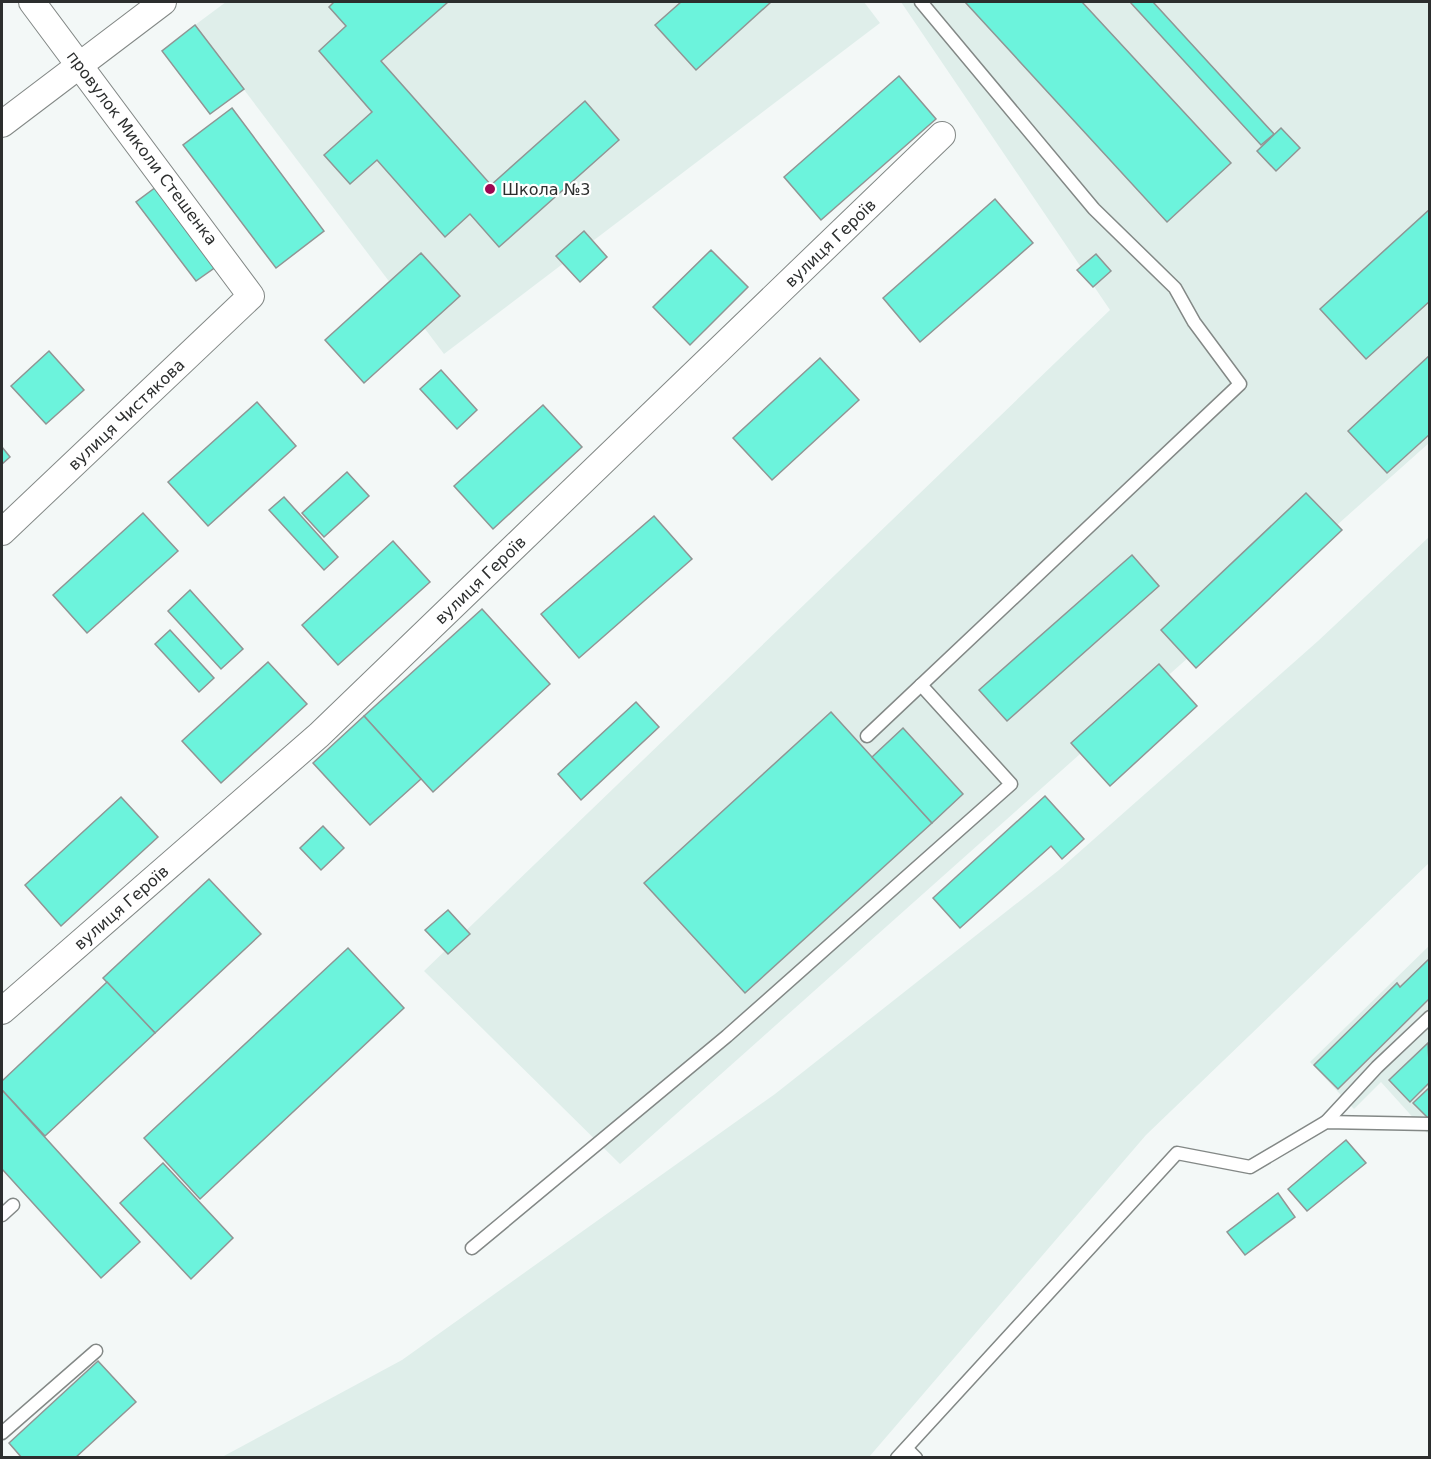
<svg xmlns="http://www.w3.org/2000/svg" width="1431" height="1459" font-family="'DejaVu Sans',sans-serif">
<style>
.built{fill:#dfeeea}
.building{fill:#6cf3dc;stroke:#909594;stroke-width:1.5}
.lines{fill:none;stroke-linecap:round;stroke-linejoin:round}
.lane-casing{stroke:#838886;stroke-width:15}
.street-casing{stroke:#838886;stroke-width:28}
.lane{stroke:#fff;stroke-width:12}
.street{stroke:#fff;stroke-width:26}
.poi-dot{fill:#9d0752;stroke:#fff;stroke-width:2}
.labels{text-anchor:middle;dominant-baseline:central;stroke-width:4.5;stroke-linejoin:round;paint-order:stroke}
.street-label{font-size:16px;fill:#2c2e2e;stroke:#fff}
.poi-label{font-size:16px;fill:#2c2e2e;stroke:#fff;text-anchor:start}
</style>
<rect width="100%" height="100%" fill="#f3f8f7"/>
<g class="built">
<polygon points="226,2 864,2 880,23 444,354 195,25"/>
<polygon points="901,2 1429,2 1429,443 620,1164 424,971 1110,310"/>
<polygon points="1429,537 1429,863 1146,1135 869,1457 222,1457 402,1360 775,1094 1059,870 1318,641"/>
<polygon points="1429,946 1429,1132 1427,1133 1381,1082 1354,1109 1310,1062"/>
</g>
<g class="building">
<polygon points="334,2 448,2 381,61 491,185 585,101 619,140 499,247 470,214 445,237 377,160 350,184 324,155 372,112 319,51 346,26 329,7"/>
<polygon points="681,2 771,2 696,70 655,25"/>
<polygon points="965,2 1082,2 1231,163 1167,222"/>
<polygon points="1130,2 1153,2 1274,134 1261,145"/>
<polygon points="195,25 244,89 210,114 162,51"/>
<polygon points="899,76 936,119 821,220 784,177"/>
<polygon points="232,108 324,231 276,268 183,145"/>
<polygon points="1281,128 1300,148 1276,171 1257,151"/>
<polygon points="160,184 220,264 196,281 136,202"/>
<polygon points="995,199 1033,243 920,342 883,298"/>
<polygon points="1430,209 1430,301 1366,359 1320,309"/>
<polygon points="584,231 607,257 580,282 556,256"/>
<polygon points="711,250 748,287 690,345 653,307"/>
<polygon points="421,253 460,296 364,383 325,340"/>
<polygon points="1096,254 1111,271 1093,287 1077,270"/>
<polygon points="49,351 84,390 46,424 11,386"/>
<polygon points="1430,355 1430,434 1387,473 1348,431"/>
<polygon points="820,358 859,400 772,480 733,438"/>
<polygon points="441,370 477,410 457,429 420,389"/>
<polygon points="257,402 296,446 208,526 168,482"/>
<polygon points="543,405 582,447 493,529 454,486"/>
<polygon points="2,447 10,457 2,464"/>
<polygon points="347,472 369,496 324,537 302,513"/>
<polygon points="1306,493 1342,530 1196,668 1161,630"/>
<polygon points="284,497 338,557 324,570 269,510"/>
<polygon points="143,513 178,551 87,633 53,595"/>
<polygon points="654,516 692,559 579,658 541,614"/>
<polygon points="393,541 430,582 338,665 302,625"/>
<polygon points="1132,555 1159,586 1007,721 979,690"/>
<polygon points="190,590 243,649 221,669 168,611"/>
<polygon points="482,609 550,684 433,792 364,716"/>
<polygon points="170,630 214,678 199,692 155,644"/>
<polygon points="268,662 307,704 221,783 182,741"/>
<polygon points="1159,664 1197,706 1110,786 1071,743"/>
<polygon points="636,702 659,727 581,800 558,774"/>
<polygon points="831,712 932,823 745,993 644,883"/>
<polygon points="364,716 421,779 370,825 313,763"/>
<polygon points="903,728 963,794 932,823 872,757"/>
<polygon points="1045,796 1084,839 1062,859 1051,846 960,928 933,898"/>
<polygon points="121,797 158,837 61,926 25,885"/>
<polygon points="323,826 344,848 321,870 300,848"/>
<polygon points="209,879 261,934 155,1033 103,978"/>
<polygon points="448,910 470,934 448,954 425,930"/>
<polygon points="348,948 404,1008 200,1199 144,1138"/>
<polygon points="1430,958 1430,998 1338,1089 1314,1065 1397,983 1400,987"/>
<polygon points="107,982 155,1033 45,1136 2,1090 2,1081"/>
<polygon points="1428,1043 1430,1082 1410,1102 1389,1080"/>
<polygon points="1430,1087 1430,1120 1413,1103"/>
<polygon points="2,1090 140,1242 101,1278 2,1169"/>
<polygon points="1346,1140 1366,1163 1307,1211 1288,1189"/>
<polygon points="163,1163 233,1238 191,1279 120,1203"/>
<polygon points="1278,1193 1295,1217 1245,1255 1227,1232"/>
<polygon points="98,1361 136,1402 75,1458 22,1458 9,1443"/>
</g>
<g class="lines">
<defs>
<g id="lane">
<polyline points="867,736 1240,384 1194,322 1175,288 1094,209 921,2"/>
<polyline points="1326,1122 1377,1067 1430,1017"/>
<polyline points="2,1215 13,1205"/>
<polyline points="472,1248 727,1036 1011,784 921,685"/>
<polyline points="2,1433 96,1351"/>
<polyline points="907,1449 916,1458"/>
<polyline points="897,1458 1177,1153 1250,1167 1326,1122 1430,1124"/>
</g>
<g id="street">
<polyline points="2,124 163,2"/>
<path id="s1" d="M 2,532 L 251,296 L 32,2"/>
<path id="s2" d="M 2,1011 L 319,735 L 942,135"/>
</g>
</defs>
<use href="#lane" class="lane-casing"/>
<use href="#street" class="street-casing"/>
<use href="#lane" class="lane"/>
<use href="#street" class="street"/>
</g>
<circle class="poi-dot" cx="490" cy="189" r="6"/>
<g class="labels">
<g class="street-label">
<text transform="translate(142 148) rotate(53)">провулок Миколи Стешенка</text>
<text stroke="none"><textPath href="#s2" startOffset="1130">вулиця Героїв</textPath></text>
<text stroke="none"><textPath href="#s1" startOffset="171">вулиця Чистякова</textPath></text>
<text stroke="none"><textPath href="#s2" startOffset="644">вулиця Героїв</textPath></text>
<text stroke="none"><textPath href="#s2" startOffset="158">вулиця Героїв</textPath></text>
</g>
<g class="poi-label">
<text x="502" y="189">Школа №3</text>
</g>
</g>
<rect width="1431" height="1459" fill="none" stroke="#2c2e2e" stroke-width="6"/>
</svg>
